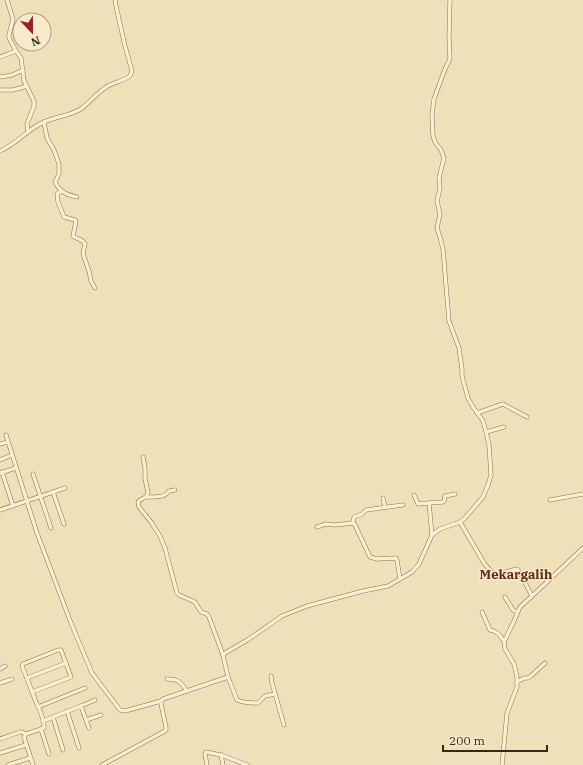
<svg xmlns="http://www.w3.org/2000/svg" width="583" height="765" font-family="'IBM Plex Serif',serif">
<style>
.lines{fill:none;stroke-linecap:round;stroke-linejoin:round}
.minor-casing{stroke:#886f54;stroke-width:4.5}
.minor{stroke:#fbedce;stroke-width:3.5}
.labels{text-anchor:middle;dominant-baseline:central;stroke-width:3;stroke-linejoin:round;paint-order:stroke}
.quarter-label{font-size:13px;font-weight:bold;fill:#652717;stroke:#f7eaca}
</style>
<rect width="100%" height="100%" fill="#f0e0ba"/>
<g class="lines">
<defs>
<g id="minor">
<polyline points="7,0 13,19 9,35 9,38 16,51 21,58 24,81 34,101 34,106 27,124 28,132"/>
<polyline points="0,57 16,51"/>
<polyline points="0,77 12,75 23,70"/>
<polyline points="0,90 13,90 27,86"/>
<path d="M 44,122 L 47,138 L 54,150 L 59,164 L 59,174 L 55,182 C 60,192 67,195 77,197"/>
<path d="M 0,151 C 13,146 26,132 38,125 C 51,117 66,117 79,110 C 89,104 97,92 108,86 C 115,82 123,81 130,76 L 132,71 L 125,46 L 116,6 L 115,0"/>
<path d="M 61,191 L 57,194 L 58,202 L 64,217 L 75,220 L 76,221 L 73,236 C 77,240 82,238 85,244 L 83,254 L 89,271 L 91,281 L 95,288"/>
<polyline points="477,413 503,404 527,417"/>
<polyline points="486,432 504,427"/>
<polyline points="6,435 37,533 71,623 92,673 120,710 125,711 161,701"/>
<polyline points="0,444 8,442"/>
<polyline points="0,460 12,455"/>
<polyline points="2,472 13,506"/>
<polyline points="0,473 16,468"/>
<polyline points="33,474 51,528"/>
<polyline points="53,492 64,524"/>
<polyline points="414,495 418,504 429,503"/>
<path d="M 146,497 C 154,497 165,498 169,491 L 175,490"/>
<polyline points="383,498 385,507"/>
<polyline points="550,500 583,494"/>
<polyline points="0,510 65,488"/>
<polyline points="460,522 484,563 493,574 498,574 517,569 518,570 532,596 520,607 514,621 504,642 505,649 514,664 517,677 517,687 507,713 502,765"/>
<polyline points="353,523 354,517 362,514 366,510 403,505"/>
<polyline points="317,527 326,524 335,525 353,523 355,525 370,557 377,559 396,558 397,560 400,579"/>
<polyline points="432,535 429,503 443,502 444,501 445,496 455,494"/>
<polyline points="532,596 583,548"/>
<polyline points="505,597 513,610 517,612"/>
<path d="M 482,612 L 490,630 C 496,631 500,634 503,640"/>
<polyline points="223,655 225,653 249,639 282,616 307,606 337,598 363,591 388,586 412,572 419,564 432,535 440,529 460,522 464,519 483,497 488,485 491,475 489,445 486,432 483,421 473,407 468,398 462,376 462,369 459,348 449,321 443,249 440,237 437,228 440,214 437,201 440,188 439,178 444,158 441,150 435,142 433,136 432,114 434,99 445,69 450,59 449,38 450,0"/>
<polyline points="0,669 5,666"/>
<polyline points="271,676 272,683 284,725"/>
<path d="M 228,677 L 237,700 C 243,703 251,703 258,703 L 265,696 L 275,694"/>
<polyline points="27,678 66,663"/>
<path d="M 167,679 C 179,679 180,682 187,691"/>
<polyline points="517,682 524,678 528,678 531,676 545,663"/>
<polyline points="0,683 12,679"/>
<path d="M 32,692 L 71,677 L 61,650 L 58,650 L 23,664 L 22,666 C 26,676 30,686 34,697 C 37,706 45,717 44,728 L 26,734 L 24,737 L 33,765"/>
<polyline points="81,706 95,700"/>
<polyline points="38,707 85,688"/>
<polyline points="67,711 79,748"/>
<polyline points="53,717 63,750"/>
<polyline points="86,720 89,728"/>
<polyline points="43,721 81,706 86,720 101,715"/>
<polyline points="41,729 49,754"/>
<polyline points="0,739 20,732 22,732 26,734"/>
<polyline points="0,753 26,745"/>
<polyline points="221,755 223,765"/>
<polyline points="8,765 30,758"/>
<path d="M 102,765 L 165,731 L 166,730 L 166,727 L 161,704 L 161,701 L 163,699 L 228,677 L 223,655 L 209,617 L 207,614 L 201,612 L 195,602 L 179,595 L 177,593 L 165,548 L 160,536 L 151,522 L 139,507 L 138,502 C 140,498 147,499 148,493 L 145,478 L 145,468 L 143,457"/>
<polyline points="207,765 205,754 206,752 221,755 247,765"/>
</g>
</defs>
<use href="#minor" class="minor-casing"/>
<use href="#minor" class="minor"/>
</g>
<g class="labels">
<g class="quarter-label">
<text x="516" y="574">Mekargalih</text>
</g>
</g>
<g transform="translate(32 32) rotate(158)"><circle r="19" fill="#f7eaca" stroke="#aa9c84"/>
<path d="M0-3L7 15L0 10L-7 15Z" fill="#9a2022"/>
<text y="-6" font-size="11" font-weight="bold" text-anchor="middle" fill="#36271a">N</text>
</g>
<path d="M443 745v6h104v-6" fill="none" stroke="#36271a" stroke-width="2"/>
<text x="449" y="745" font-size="12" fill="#36271a" stroke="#f7eaca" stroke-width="3" paint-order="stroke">200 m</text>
</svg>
